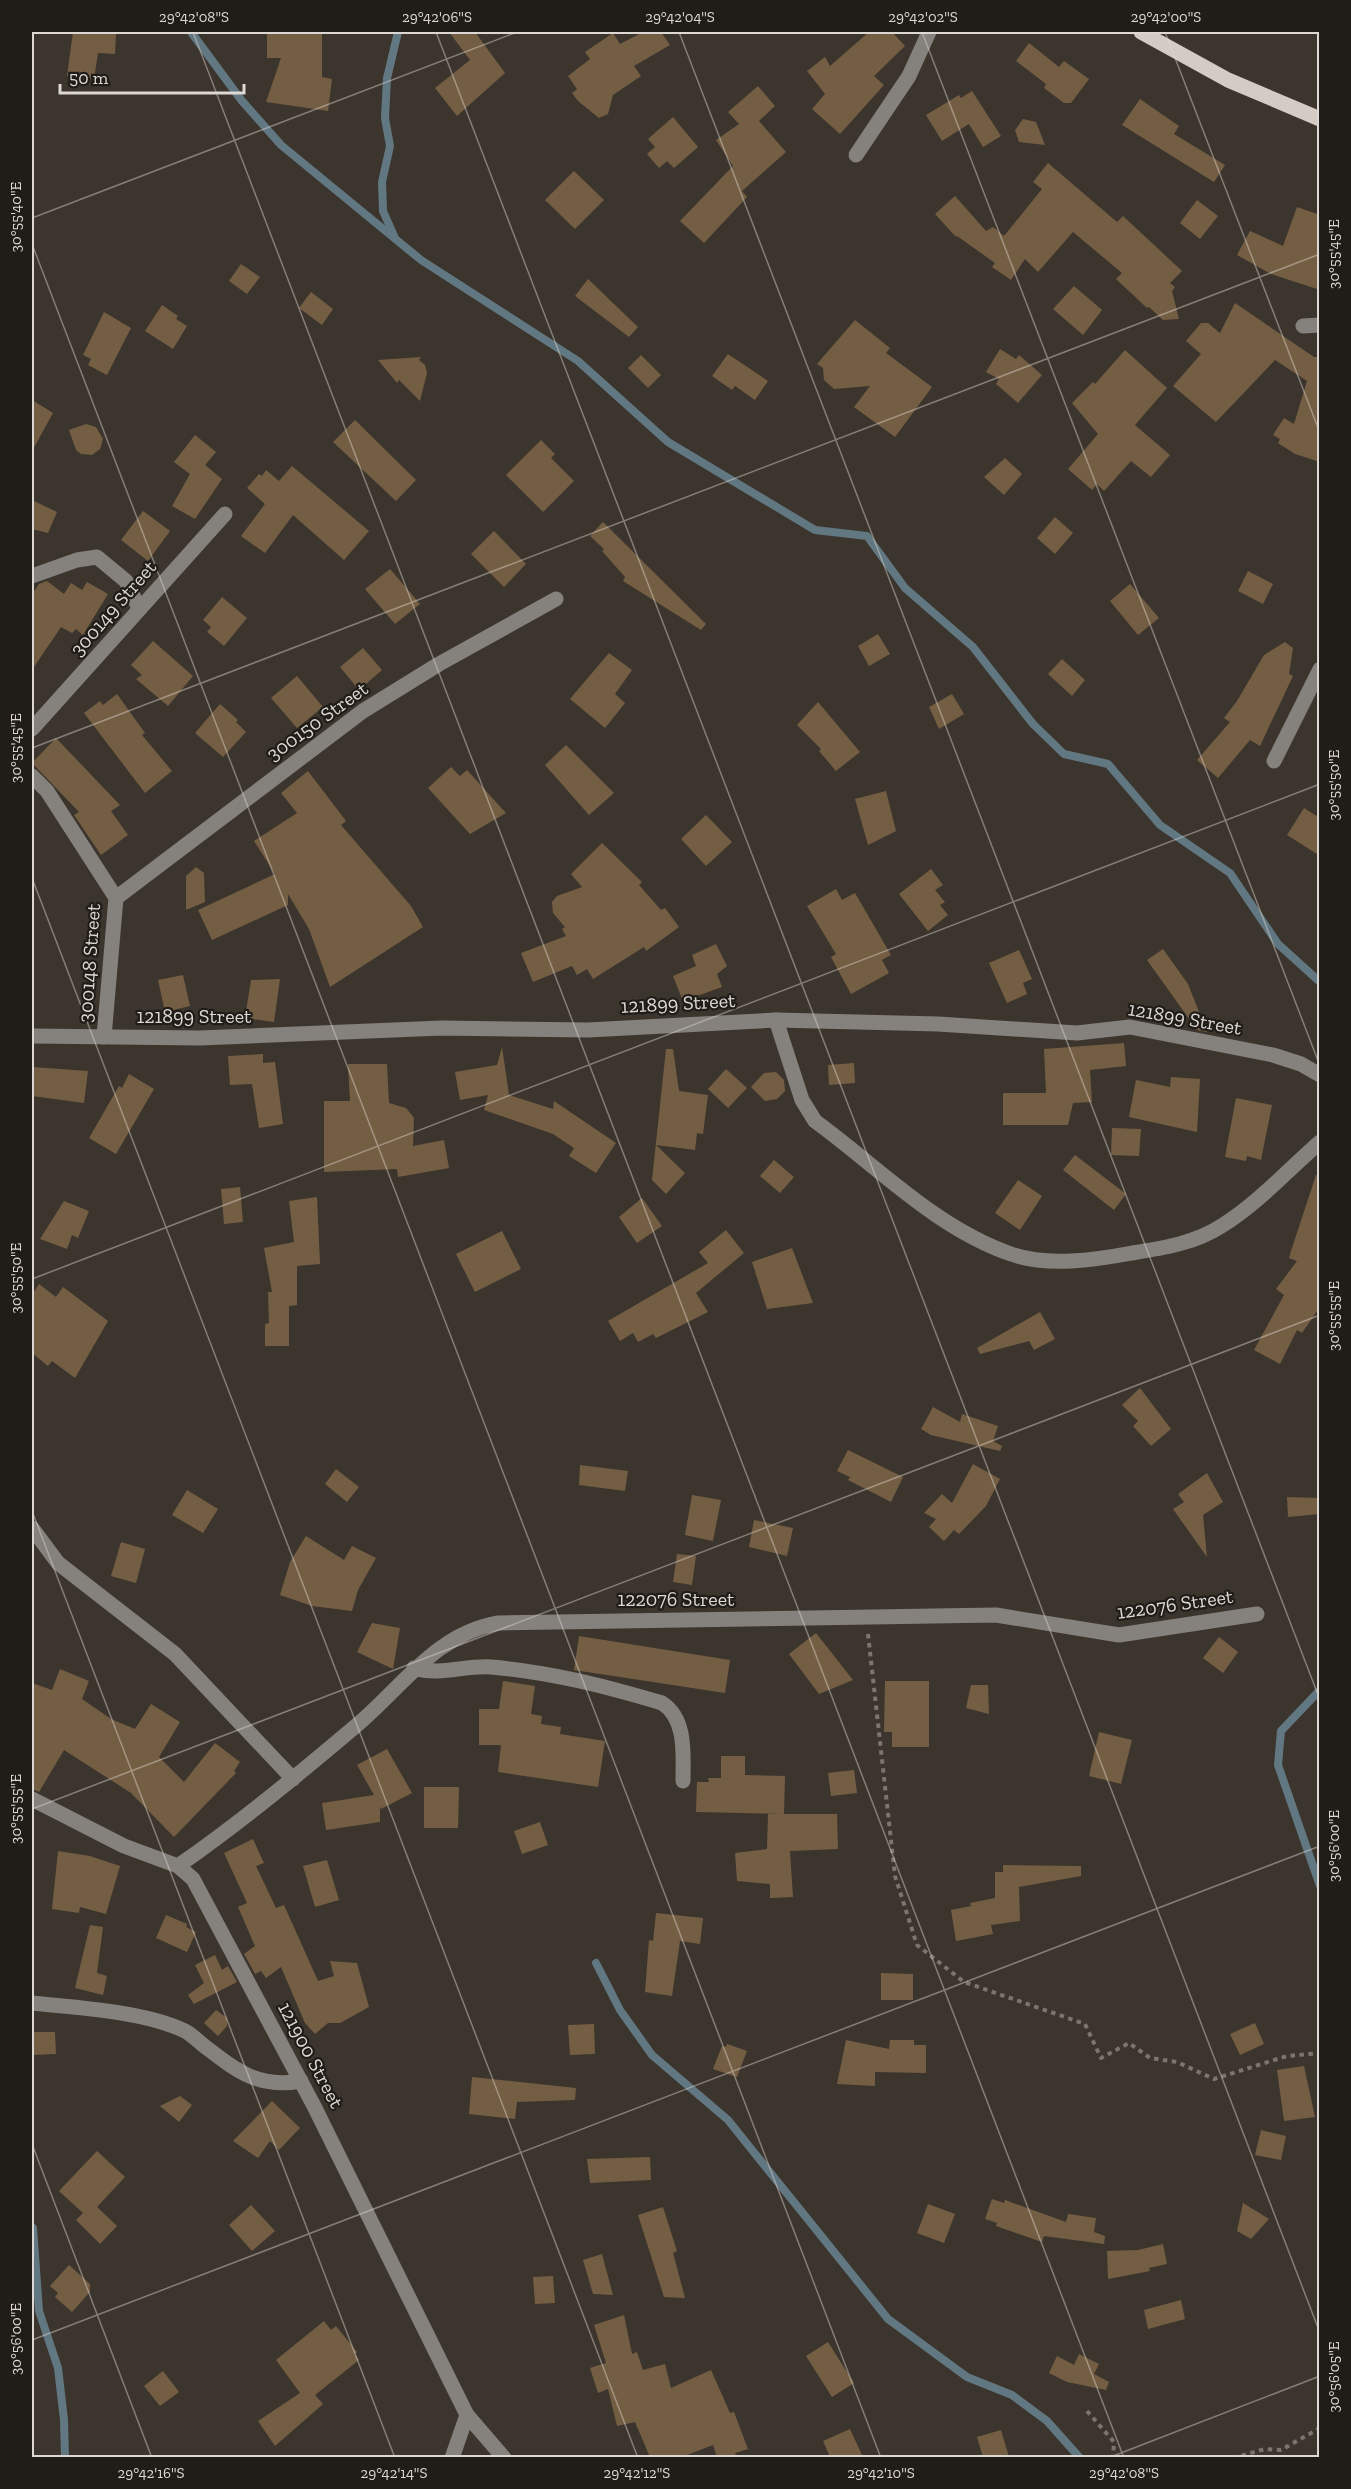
<svg xmlns="http://www.w3.org/2000/svg" width="1351" height="2489" font-family="'Zilla Slab',serif">
<style>
.lines{fill:none;stroke-linecap:round;stroke-linejoin:round}
.stream{stroke:#617882;stroke-width:8}
.building{fill:#745e43}
.path{stroke:#7b756e;stroke-width:4;stroke-dasharray:4.5 4.5;stroke-linecap:butt}
.minor{stroke:#85817d;stroke-width:15}
.major{stroke:#d4ccc4;stroke-width:15}
.ticks{fill:none;stroke:#ddd8d3;stroke-width:1.5;stroke-opacity:0.45}
.labels{text-anchor:middle;dominant-baseline:central;stroke-width:4.5;stroke-linejoin:round;paint-order:stroke}
.street-label{font-size:20px;fill:#ddd8d3;stroke:#201d19}
.neatline{fill:none;stroke:#ddd8d3;stroke-width:2}
.ticks-label{font-size:15px;text-anchor:middle;fill:#ddd8d3}
</style>
<rect width="100%" height="100%" fill="#3c352d"/>
<g class="lines">
<g class="stream">
<polyline points="191,32 242,101 281,145 421,260 578,361 668,442 815,530 867,536 905,588 973,647 1033,724 1064,754 1108,764 1160,825 1230,873 1278,944 1320,982"/>
<polyline points="395,238 383,211 382,182 390,146 385,118 387,78 398,32"/>
<polyline points="1320,1690 1281,1731 1278,1765 1320,1886"/>
<polyline points="596,1963 620,2010 652,2055 728,2120 888,2319 967,2377 1012,2395 1047,2421 1080,2458"/>
<polyline points="33,2228 39,2311 58,2368 64,2420 65,2458"/>
</g>
</g>
<g class="building">
<polygon points="73,32 116,32 115,54 98,53 94,79 67,76"/>
<polygon points="267,32 322,32 322,77 332,79 328,111 266,102 281,58 267,58"/>
<polygon points="449,32 475,32 505,73 457,116 435,88 470,60"/>
<polygon points="643,32 661,32 670,45 634,66 641,76 613,95 608,114 599,118 578,101 572,93 577,89 568,76 590,59 585,52 613,33 620,44"/>
<polygon points="869,32 892,32 905,46 874,76 884,85 840,134 812,109 825,94 807,71 825,57 830,66"/>
<polygon points="1029,43 1059,67 1064,61 1089,79 1071,103 1064,103 1044,88 1046,84 1016,61"/>
<polygon points="758,86 775,106 759,121 786,152 742,191 747,197 704,243 680,221 733,166 716,140 739,124 728,112"/>
<polygon points="972,91 1001,136 983,147 969,124 942,141 926,115 959,95 961,98"/>
<polygon points="1140,99 1179,126 1174,134 1225,165 1214,182 1122,125"/>
<polygon points="673,117 698,147 674,168 667,161 659,168 647,154 655,147 648,139"/>
<polygon points="1023,119 1036,122 1045,145 1019,142 1015,130"/>
<polygon points="1048,163 1117,222 1123,216 1182,271 1170,283 1175,287 1172,291 1179,319 1163,320 1149,307 1147,308 1116,279 1122,273 1073,232 1038,272 1025,259 1011,280 992,267 995,263 957,236 956,237 935,214 955,196 986,231 993,227 1004,236 1042,189 1033,182"/>
<polygon points="574,171 604,200 575,229 545,200"/>
<polygon points="1197,200 1218,216 1200,239 1180,223"/>
<polygon points="1297,207 1320,215 1320,290 1271,274 1237,255 1250,231 1283,246"/>
<polygon points="241,264 260,277 247,294 229,281"/>
<polygon points="588,279 638,327 629,337 575,296"/>
<polygon points="1074,286 1102,310 1083,335 1053,309"/>
<polygon points="311,292 333,309 322,325 299,308"/>
<polygon points="1235,303 1314,357 1320,357 1320,462 1295,454 1278,443 1280,439 1273,435 1284,418 1294,424 1307,381 1275,360 1216,422 1173,386 1201,354 1186,341 1201,323 1208,323 1220,333"/>
<polygon points="162,305 178,316 176,319 187,326 173,349 145,331"/>
<polygon points="104,312 131,328 107,375 88,365 91,359 83,355"/>
<polygon points="855,320 890,348 886,353 932,387 895,437 854,407 870,386 834,389 824,380 823,368 817,364"/>
<polygon points="1000,349 1016,359 1019,355 1042,375 1018,403 996,384 999,379 986,372"/>
<polygon points="1125,350 1167,388 1135,425 1170,455 1151,477 1131,461 1104,491 1097,484 1092,490 1068,469 1098,434 1072,403 1093,382 1095,384"/>
<polygon points="728,354 768,381 755,400 735,386 732,390 712,376"/>
<polygon points="641,355 661,375 648,388 628,368"/>
<polygon points="421,357 419,360 425,365 427,373 420,401 399,380 397,383 378,360"/>
<polygon points="32,400 53,413 32,451"/>
<polygon points="355,420 416,480 396,501 333,442"/>
<polygon points="86,424 96,427 103,439 100,449 92,455 81,454 76,450 69,430"/>
<polygon points="195,435 216,452 205,465 222,479 195,519 172,506 190,474 174,462"/>
<polygon points="541,440 555,454 551,458 574,481 543,512 506,475"/>
<polygon points="1005,458 1022,474 1004,495 984,477"/>
<polygon points="292,466 369,531 344,560 293,515 265,553 241,536 265,504 247,488 259,474 262,476 266,470 279,481"/>
<polygon points="32,500 57,512 48,533 32,529"/>
<polygon points="143,511 170,531 148,561 121,540"/>
<polygon points="1055,517 1073,533 1055,554 1037,538"/>
<polygon points="603,522 706,624 701,630 623,581 625,577 602,551 604,549 590,536"/>
<polygon points="494,531 526,564 504,587 471,554"/>
<polygon points="390,569 420,604 395,624 365,589"/>
<polygon points="1248,571 1273,584 1263,604 1238,591"/>
<polygon points="47,581 64,594 71,583 82,590 87,582 108,594 83,635 76,629 72,633 61,627 32,670 32,594 39,584"/>
<polygon points="1130,584 1159,618 1138,635 1110,601"/>
<polygon points="222,597 247,618 224,646 207,632 211,627 203,620"/>
<polygon points="878,634 890,654 869,666 858,646"/>
<polygon points="153,641 193,676 168,706 136,679 142,675 131,665"/>
<polygon points="1285,642 1293,648 1289,674 1293,676 1260,746 1250,740 1218,778 1197,760 1230,722 1224,718 1237,701 1264,655"/>
<polygon points="363,648 382,670 359,690 340,667"/>
<polygon points="609,653 632,670 615,694 625,703 605,728 570,699"/>
<polygon points="1062,659 1085,680 1072,696 1048,674"/>
<polygon points="297,676 323,707 297,728 271,698"/>
<polygon points="117,694 145,733 142,735 172,771 145,793 84,713 100,701 103,705"/>
<polygon points="952,694 964,714 939,729 929,707"/>
<polygon points="818,702 860,752 836,771 819,751 821,749 797,725"/>
<polygon points="220,704 238,720 236,722 246,732 223,757 195,733"/>
<polygon points="56,738 120,805 111,811 128,835 101,855 74,815 79,812 32,763"/>
<polygon points="566,745 614,793 589,815 545,765"/>
<polygon points="451,767 460,776 467,770 506,813 470,834 428,788"/>
<polygon points="308,771 346,821 341,825 411,906 423,927 330,987 309,929 288,894 288,905 212,940 198,910 275,874 254,841 297,813 281,793"/>
<polygon points="886,791 896,831 868,845 855,799"/>
<polygon points="1304,808 1320,818 1320,856 1287,835"/>
<polygon points="706,815 732,842 706,866 681,839"/>
<polygon points="602,843 642,882 639,885 661,910 665,908 679,927 646,951 644,947 593,979 587,969 577,975 572,966 533,982 521,953 566,936 562,929 565,927 553,913 552,902 557,896 582,887 571,874"/>
<polygon points="196,867 204,873 205,902 186,910 186,876"/>
<polygon points="931,869 943,885 935,890 945,902 940,905 948,915 928,931 899,894"/>
<polygon points="836,889 842,900 855,893 891,955 882,960 889,973 851,994 831,957 836,954 807,906"/>
<polygon points="716,944 727,966 717,974 722,987 683,1001 673,976 696,966 692,955"/>
<polygon points="1163,949 1188,984 1207,1032 1197,1030 1147,960"/>
<polygon points="1019,950 1032,979 1023,983 1027,994 1007,1003 989,963"/>
<polygon points="183,975 190,1006 165,1012 158,980"/>
<polygon points="280,979 274,1022 245,1018 251,980"/>
<polygon points="1124,1043 1126,1066 1090,1070 1092,1102 1073,1103 1068,1125 1003,1125 1003,1093 1046,1093 1044,1049"/>
<polygon points="502,1047 509,1095 553,1109 554,1101 616,1143 596,1173 569,1156 574,1148 553,1134 484,1110 488,1095 460,1100 455,1072 497,1065"/>
<polygon points="666,1049 673,1049 679,1091 708,1095 703,1134 697,1133 695,1150 656,1145 685,1173 666,1194 652,1180"/>
<polygon points="263,1054 263,1063 275,1062 283,1124 259,1128 252,1084 230,1085 228,1056"/>
<polygon points="854,1063 855,1083 829,1085 828,1065"/>
<polygon points="348,1064 387,1064 389,1103 406,1108 414,1118 413,1146 444,1140 449,1168 398,1177 397,1169 324,1172 324,1101 350,1101"/>
<polygon points="32,1067 88,1071 84,1103 32,1096"/>
<polygon points="726,1069 747,1088 728,1108 708,1089"/>
<polygon points="776,1072 784,1080 785,1091 777,1099 765,1101 751,1087 764,1073"/>
<polygon points="129,1074 154,1089 116,1154 89,1138 119,1086 122,1088"/>
<polygon points="1171,1077 1200,1079 1197,1132 1129,1117 1136,1080 1170,1087"/>
<polygon points="1236,1098 1272,1105 1261,1160 1247,1156 1246,1161 1225,1157"/>
<polygon points="1112,1128 1141,1129 1139,1156 1111,1155"/>
<polygon points="1075,1155 1126,1194 1114,1210 1063,1170"/>
<polygon points="774,1160 794,1177 780,1193 760,1176"/>
<polygon points="1316,1175 1320,1176 1320,1307 1302,1333 1297,1330 1280,1364 1254,1350 1284,1295 1276,1289 1297,1261 1289,1258 1291,1251"/>
<polygon points="1018,1180 1042,1196 1020,1230 995,1213"/>
<polygon points="240,1187 243,1222 224,1224 221,1189"/>
<polygon points="317,1197 320,1264 297,1266 297,1305 289,1306 289,1346 265,1346 265,1324 269,1323 268,1292 272,1292 264,1248 294,1242 289,1201"/>
<polygon points="642,1198 662,1226 637,1243 619,1217"/>
<polygon points="64,1201 89,1211 78,1238 72,1235 67,1249 40,1239"/>
<polygon points="726,1230 744,1253 696,1293 708,1312 656,1338 653,1334 638,1342 633,1333 620,1341 608,1321 708,1263 699,1252"/>
<polygon points="502,1231 521,1269 475,1292 456,1254"/>
<polygon points="792,1248 813,1303 767,1309 752,1262"/>
<polygon points="39,1284 56,1297 63,1287 108,1321 75,1378 52,1361 48,1366 32,1353 32,1295"/>
<polygon points="1040,1312 1055,1339 1034,1350 1029,1341 980,1354 977,1348"/>
<polygon points="1140,1388 1171,1429 1151,1446 1133,1426 1138,1421 1122,1405"/>
<polygon points="933,1407 960,1422 962,1414 998,1426 993,1441 1002,1446 1000,1451 931,1435 921,1429"/>
<polygon points="848,1450 903,1477 891,1502 848,1480 850,1477 837,1471"/>
<polygon points="973,1464 1000,1479 986,1506 959,1534 954,1530 944,1541 929,1527 936,1519 924,1513 942,1494 952,1503"/>
<polygon points="580,1465 628,1471 625,1491 579,1485"/>
<polygon points="336,1469 359,1487 347,1502 325,1484"/>
<polygon points="1207,1473 1223,1502 1203,1515 1207,1557 1173,1509 1184,1502 1178,1494"/>
<polygon points="187,1490 218,1509 203,1533 172,1515"/>
<polygon points="692,1495 721,1500 713,1541 685,1535"/>
<polygon points="1287,1497 1320,1498 1320,1514 1288,1517"/>
<polygon points="754,1520 793,1528 787,1556 749,1547"/>
<polygon points="306,1536 344,1560 352,1546 376,1558 358,1590 352,1611 312,1606 280,1595 290,1562"/>
<polygon points="121,1542 145,1549 136,1583 111,1576"/>
<polygon points="677,1554 696,1556 692,1585 673,1582"/>
<polygon points="372,1623 400,1628 393,1669 357,1652"/>
<polygon points="816,1633 853,1680 819,1694 789,1654"/>
<polygon points="579,1636 730,1660 725,1693 574,1670"/>
<polygon points="1219,1637 1238,1652 1223,1673 1203,1658"/>
<polygon points="60,1669 89,1681 82,1699 111,1719 135,1729 151,1704 180,1722 159,1757 184,1782 215,1743 240,1762 234,1771 236,1773 174,1837 131,1793 64,1750 39,1792 32,1789 32,1683 52,1690"/>
<polygon points="503,1681 535,1686 531,1714 542,1716 541,1724 561,1727 560,1734 605,1741 598,1787 498,1772 501,1745 479,1745 479,1709 499,1709"/>
<polygon points="885,1681 929,1681 929,1747 892,1747 892,1732 884,1732"/>
<polygon points="971,1685 988,1685 989,1714 966,1708"/>
<polygon points="1099,1732 1132,1740 1121,1784 1089,1776"/>
<polygon points="387,1749 412,1793 381,1809 380,1806 380,1822 326,1830 322,1803 374,1795 357,1765"/>
<polygon points="721,1756 745,1756 745,1775 785,1776 784,1814 696,1812 697,1782 709,1782 708,1778 721,1778"/>
<polygon points="854,1770 857,1793 831,1796 828,1773"/>
<polygon points="424,1787 459,1787 458,1828 424,1828"/>
<polygon points="768,1814 837,1814 838,1849 790,1851 793,1897 770,1898 770,1884 737,1881 735,1853 767,1849"/>
<polygon points="540,1822 548,1845 522,1854 514,1831"/>
<polygon points="253,1839 264,1863 256,1866 276,1908 284,1905 318,1981 334,1976 330,1961 357,1963 369,2007 340,2023 328,2023 315,2034 305,2023 281,1967 266,1978 261,1971 255,1974 244,1954 255,1946 238,1907 247,1903 224,1853"/>
<polygon points="58,1851 90,1856 120,1866 106,1914 80,1907 79,1913 52,1909"/>
<polygon points="327,1860 339,1900 315,1907 303,1866"/>
<polygon points="1003,1865 1081,1866 1081,1876 1019,1887 1020,1921 991,1925 993,1934 956,1941 951,1910 971,1906 970,1903 995,1898 995,1872 1003,1872"/>
<polygon points="656,1913 703,1918 700,1944 680,1941 672,1996 645,1992 649,1940 653,1941"/>
<polygon points="166,1915 187,1924 186,1927 196,1932 187,1952 156,1938"/>
<polygon points="90,1925 103,1927 97,1973 107,1976 103,1995 75,1988"/>
<polygon points="215,1955 222,1970 228,1966 237,1982 194,2004 188,1995 204,1983 195,1965"/>
<polygon points="881,1973 913,1974 913,2000 881,2000"/>
<polygon points="216,2010 227,2018 227,2026 218,2036 204,2023"/>
<polygon points="1255,2023 1264,2044 1240,2055 1230,2034"/>
<polygon points="594,2024 595,2054 570,2055 568,2025"/>
<polygon points="32,2032 55,2032 56,2054 32,2055"/>
<polygon points="846,2040 889,2049 890,2040 914,2040 914,2045 926,2045 926,2073 875,2072 875,2086 837,2084"/>
<polygon points="727,2044 747,2051 737,2077 713,2069 722,2046 726,2047"/>
<polygon points="1304,2066 1315,2117 1284,2121 1277,2070"/>
<polygon points="472,2077 576,2088 575,2100 517,2102 515,2119 469,2114"/>
<polygon points="180,2096 192,2105 179,2122 160,2106"/>
<polygon points="272,2101 300,2128 279,2150 270,2141 258,2158 233,2141"/>
<polygon points="1261,2130 1286,2136 1281,2160 1255,2155"/>
<polygon points="97,2151 125,2177 97,2207 117,2226 100,2244 76,2220 83,2213 59,2191"/>
<polygon points="650,2157 651,2180 590,2183 587,2159"/>
<polygon points="992,2199 1004,2203 1005,2200 1066,2222 1068,2214 1096,2218 1094,2232 1105,2236 1104,2244 1044,2236 1042,2242 996,2226 997,2223 985,2219"/>
<polygon points="1243,2203 1269,2219 1251,2239 1237,2231"/>
<polygon points="928,2204 955,2214 944,2243 917,2233"/>
<polygon points="251,2205 275,2231 252,2251 229,2225"/>
<polygon points="663,2207 677,2251 673,2253 685,2298 664,2297 638,2215"/>
<polygon points="1163,2244 1167,2264 1149,2268 1150,2271 1108,2279 1107,2251 1138,2250"/>
<polygon points="602,2254 613,2295 593,2294 583,2260"/>
<polygon points="69,2265 90,2284 90,2292 72,2312 55,2297 58,2293 50,2286"/>
<polygon points="553,2276 555,2303 535,2304 533,2277"/>
<polygon points="1181,2300 1185,2319 1148,2329 1144,2310"/>
<polygon points="624,2315 632,2354 637,2352 643,2370 665,2364 671,2388 711,2370 730,2413 734,2412 748,2449 735,2453 737,2457 717,2457 713,2445 682,2457 650,2457 635,2422 617,2426 608,2389 598,2393 590,2368 606,2363 594,2325"/>
<polygon points="324,2321 331,2330 336,2326 357,2352 355,2354 359,2360 315,2395 323,2404 275,2446 258,2421 300,2393 276,2360"/>
<polygon points="828,2342 854,2383 832,2397 806,2356"/>
<polygon points="1079,2354 1099,2364 1094,2374 1109,2382 1106,2390 1067,2382 1049,2373 1057,2356 1074,2365"/>
<polygon points="163,2371 179,2392 160,2406 144,2386"/>
<polygon points="850,2429 863,2457 830,2457 823,2441"/>
<polygon points="1001,2430 1009,2457 983,2457 977,2437"/>
</g>
<g class="lines">
<g class="path">
<polyline points="868,1634 895,1876 917,1945 964,1982 1085,2024 1101,2058 1129,2043 1150,2058 1177,2062 1214,2079 1287,2056 1320,2053"/>
<polyline points="1087,2411 1114,2442 1113,2458"/>
<polyline points="1233,2458 1265,2449 1281,2450 1320,2428"/>
</g>
<g class="minor">
<polyline points="856,155 909,76 929,32"/>
<polyline points="1303,326 1320,325"/>
<polyline points="32,576 77,560 97,557 126,581 139,608"/>
<polyline points="32,729 225,514"/>
<polyline points="1274,761 1320,669"/>
<polyline points="32,776 47,791 116,898 104,1037"/>
<polyline points="116,898 363,711 439,664 556,599"/>
<path d="M 776,1020 L 802,1100 L 815,1121 C 878,1167 936,1228 1011,1254 C 1047,1267 1095,1260 1132,1253 C 1164,1248 1196,1243 1223,1225 C 1258,1203 1288,1170 1320,1142"/>
<polyline points="32,1036 200,1038 442,1028 588,1030 776,1020 938,1024 1077,1033 1130,1027 1273,1055 1301,1064 1320,1075"/>
<polyline points="32,1528 58,1563 175,1654 293,1779"/>
<path d="M 414,1668 C 440,1676 465,1665 491,1667 C 550,1672 605,1686 662,1703 C 687,1719 683,1755 683,1781"/>
<polyline points="32,1799 124,1846 178,1866 193,1879 314,2106 467,2415 504,2458"/>
<path d="M 178,1866 C 241,1822 299,1774 357,1725 C 403,1686 436,1634 498,1623 L 996,1615 L 1119,1635 L 1257,1614"/>
<path d="M 32,2003 C 77,2008 144,2011 185,2031 C 191,2034 197,2040 203,2045 C 236,2070 257,2089 301,2081"/>
<polyline points="452,2458 467,2415"/>
</g>
<polyline class="major" points="1141,32 1228,80 1320,119"/>
</g>
<path class="ticks" d="M 193,32 L 1124,2458M 436,32 L 1320,2333M 679,32 L 1320,1700M 922,32 L 1320,1066M 1165,32 L 1320,433M 32,218 L 517,32M 32,244 L 881,2458M 32,748 L 1320,254M 32,878 L 638,2458M 32,1279 L 1320,784M 32,1511 L 395,2458M 32,1809 L 1320,1315M 32,2144 L 152,2458M 32,2340 L 1320,1846M 1108,2458 L 1320,2376"/>
<g class="labels">
<g class="street-label">
<text transform="translate(113 608) rotate(-49)">300149 Street</text>
<text transform="translate(317 721) rotate(-36)">300150 Street</text>
<text transform="translate(89 963) rotate(-86)">300148 Street</text>
<text transform="translate(678 1003) rotate(-3)">121899 Street</text>
<text x="194" y="1016">121899 Street</text>
<text transform="translate(1185 1018) rotate(10)">121899 Street</text>
<text x="676" y="1599">122076 Street</text>
<text transform="translate(1175 1604) rotate(-8)">122076 Street</text>
<text transform="translate(311 2055) rotate(62)">121900 Street</text>
</g>
</g>
<rect width="1351" height="2489" fill="none" stroke="#201d19" stroke-width="66"/>
<path d="M60 84v9h184v-9" fill="none" stroke="#ddd8d3" stroke-width="3"/>
<text x="69" y="84" font-size="18" fill="#ddd8d3" stroke="#201d19" stroke-width="4.5" paint-order="stroke">50 m</text>
<rect x="33" y="33" width="1285" height="2423" class="neatline"/>
<g class="ticks-label">
<text x="194" y="22">29°42'08"S</text>
<text x="437" y="22">29°42'06"S</text>
<text x="680" y="22">29°42'04"S</text>
<text x="923" y="22">29°42'02"S</text>
<text x="1166" y="22">29°42'00"S</text>
<text transform="translate(16 217) rotate(-90)" y="5">30°55'40"E</text>
<text transform="translate(1334 254) rotate(-90)" y="5">30°55'45"E</text>
<text transform="translate(16 748) rotate(-90)" y="5">30°55'45"E</text>
<text transform="translate(1334 785) rotate(-90)" y="5">30°55'50"E</text>
<text transform="translate(16 1278) rotate(-90)" y="5">30°55'50"E</text>
<text transform="translate(1334 1316) rotate(-90)" y="5">30°55'55"E</text>
<text transform="translate(16 1809) rotate(-90)" y="5">30°55'55"E</text>
<text transform="translate(1334 1846) rotate(-90)" y="5">30°56'00"E</text>
<text transform="translate(16 2339) rotate(-90)" y="5">30°56'00"E</text>
<text transform="translate(1334 2377) rotate(-90)" y="5">30°56'05"E</text>
<text x="151" y="2478">29°42'16"S</text>
<text x="394" y="2478">29°42'14"S</text>
<text x="637" y="2478">29°42'12"S</text>
<text x="881" y="2478">29°42'10"S</text>
<text x="1124" y="2478">29°42'08"S</text>
</g>
</svg>
